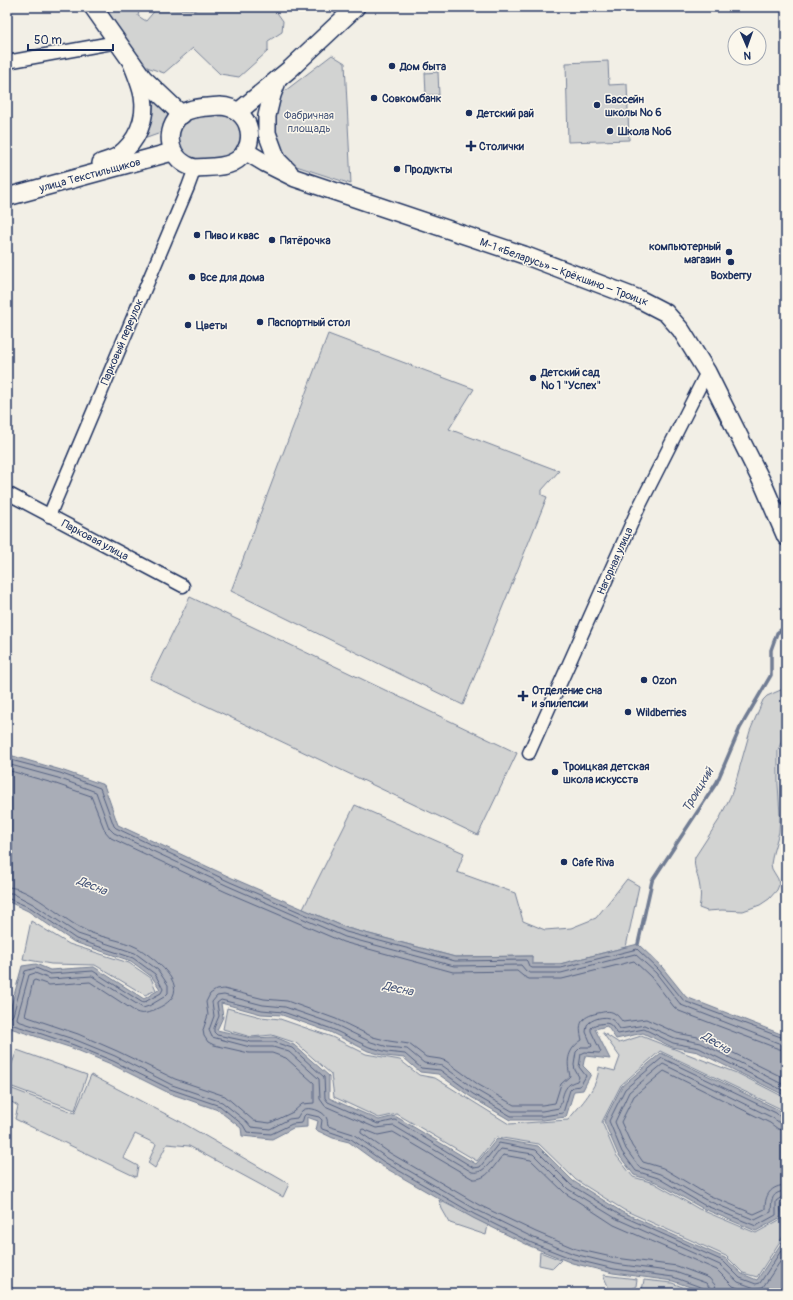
<svg xmlns="http://www.w3.org/2000/svg" width="793" height="1300" font-family="Pangolin,sans-serif">
<style>
.green{fill:#d2d3d2;stroke:#768198}
.water{fill:#a9adb7;stroke:#707b93}
.lines{fill:none;stroke-linecap:round;stroke-linejoin:round}
.shore{stroke:#546182;stroke-width:1}
.stream{stroke:#707b93;stroke-width:3.5}
.street-casing{stroke:#1b2f5e;stroke-width:15}
.secondary-casing{stroke:#1b2f5e;stroke-width:20}
.street{stroke:#fbf7ec;stroke-width:12}
.secondary{stroke:#fbf7ec;stroke-width:17}
.poi-dot{fill:#1b2f5e;stroke:#fbf7ec;stroke-width:1.5}
.labels{text-anchor:middle;dominant-baseline:central;stroke-width:3;stroke-linejoin:round;paint-order:stroke}
.poi-label{font-size:11px;font-weight:bold;fill:#1b2f5e;stroke:#fbf7ec;text-anchor:start}
.park-label{font-size:11px;fill:#49587b;stroke:#fbf7ec}
.street-label{font-size:11px;fill:#1b2f5e;stroke:#fbf7ec}
.water-label{font-size:12px;font-style:italic;fill:#465579;stroke:#fbf7ec}
</style>
<rect width="100%" height="100%" fill="#f2efe6"/>
<filter id="ink" filterUnits="userSpaceOnUse"><feTurbulence type="fractalNoise" baseFrequency=".025" numOctaves="2"/><feDisplacementMap in="SourceGraphic" scale="8" xChannelSelector="R" yChannelSelector="G"/><feConvolveMatrix kernelMatrix="1 2 1 2 8 2 1 2 1" color-interpolation-filters="sRGB"/></filter>
<g filter="url(#ink)">
<g class="green">
<polygon points="99,7 140,7 138,16 146,21 157,8 195,10 200,7 273,7 283,21 282,32 268,41 268,51 239,77 220,74 193,48 164,73 141,65"/>
<polygon points="332,55 345,63 351,184 287,163 271,127 277,97"/>
<polygon points="608,61 609,85 627,84 629,140 568,142 566,63"/>
<polygon points="438,72 439,95 426,95 425,73"/>
<path d="M 154,94 L 164,103 L 168,116 L 166,127 L 158,134 L 141,140 C 152,126 154,112 154,94 Z"/>
<polygon points="224,113 237,121 242,133 241,143 234,153 223,158 196,161 187,157 178,144 179,128 191,116"/>
<polygon points="328,334 474,389 449,429 559,471 542,490 542,495 547,497 463,705 231,591"/>
<polygon points="190,597 517,753 478,835 150,679"/>
<path d="M 783,689 L 786,689 L 786,728 L 778,751 L 778,784 L 780,815 L 779,832 L 773,853 L 771,864 L 772,869 L 778,879 L 779,885 L 777,890 L 769,899 L 760,905 L 743,911 L 722,910 L 707,911 L 699,908 C 701,899 701,891 699,882 C 697,873 693,866 695,857 L 719,820 L 731,795 L 735,784 L 750,731 L 763,700 L 767,696 Z"/>
<polygon points="355,805 464,853 457,872 515,893 523,921 545,930 571,928 596,918 627,879 639,886 626,947 560,964 531,964 532,956 455,957 347,928 303,909"/>
<polygon points="31,921 69,944 129,963 151,978 156,990 145,995 95,965 51,964 23,959"/>
<path d="M 227,1008 L 261,1017 L 280,1019 L 332,1037 L 366,1054 L 400,1060 L 419,1075 L 435,1078 L 509,1124 L 568,1120 C 581,1104 598,1088 599,1067 L 615,1071 L 620,1057 L 602,1032 L 619,1043 L 641,1036 L 739,1074 L 780,1095 L 786,1101 L 786,1114 L 781,1109 L 660,1051 L 621,1085 L 602,1122 L 616,1155 L 633,1177 L 654,1183 L 699,1209 L 756,1233 L 781,1219 L 782,1204 L 786,1204 L 786,1232 L 757,1277 L 743,1273 L 726,1256 L 624,1210 L 576,1180 L 539,1144 L 496,1137 L 477,1161 L 397,1114 L 379,1118 L 334,1097 L 331,1074 L 296,1043 L 272,1035 L 251,1037 L 223,1029 Z"/>
<polygon points="17,1050 87,1075 75,1110 7,1085 7,1077"/>
<polygon points="91,1075 181,1122 289,1184 283,1197 189,1146 167,1144 155,1168 148,1163 156,1144 135,1134 123,1158 138,1166 136,1177 15,1119 18,1106 7,1099 7,1087 75,1113"/>
<polygon points="439,1200 488,1225 486,1235 450,1223 442,1209"/>
<polygon points="540,1252 561,1260 553,1268 539,1265"/>
<polygon points="603,1275 637,1279 636,1286 624,1293 611,1293"/>
<polygon points="644,1280 672,1283 698,1293 639,1293 642,1290"/>
</g>
<g class="water">
<polygon points="7,755 13,756 61,770 104,785 118,825 232,878 347,928 455,957 532,956 532,964 560,964 638,944 662,967 686,997 786,1036 786,1098 782,1094 698,1052 672,1047 643,1033 616,1039 607,1026 595,1029 610,1059 585,1056 583,1066 591,1074 583,1090 574,1091 566,1117 543,1120 510,1120 471,1097 438,1074 420,1072 404,1058 386,1056 368,1051 330,1032 282,1015 261,1014 221,1003 223,1017 217,1030 252,1038 275,1037 294,1045 329,1076 329,1098 379,1120 395,1116 476,1164 497,1139 538,1146 573,1181 622,1212 725,1258 742,1274 757,1280 786,1236 786,1293 707,1293 673,1281 613,1273 572,1263 530,1246 473,1218 382,1166 349,1142 333,1138 316,1130 318,1121 307,1117 307,1127 293,1128 272,1139 242,1136 241,1128 218,1110 169,1093 111,1064 72,1048 7,1027 7,1021 22,966 36,964 50,970 94,967 144,999 160,989 152,977 131,961 74,942 28,911 7,901"/>
<polygon points="661,1053 779,1110 786,1117 786,1199 780,1203 781,1217 756,1231 702,1208 656,1182 634,1175 618,1154 604,1121 622,1086"/>
</g>
<g class="lines">
<g class="shore">
<polyline points="7,759 60,773 100,788 114,826 116,828 230,882 346,932 455,961 526,960 527,961 529,966 532,968 561,968 637,949 659,970 684,1001 786,1039"/>
<polyline points="7,764 58,778 96,792 109,828 114,833 228,886 345,937 454,966 521,965 526,971 530,973 561,973 635,954 656,973 681,1005 781,1044 786,1044"/>
<polyline points="7,770 56,784 91,796 105,831 111,838 226,892 343,942 453,972 517,971 523,976 529,979 562,979 634,961 651,977 674,1007 679,1011 779,1049 786,1050"/>
<path d="M 7,887 C 29,887 61,918 81,928 C 98,938 121,939 138,948 C 151,956 182,979 173,996 C 169,1003 162,1006 156,1009 C 149,1013 143,1015 136,1012 L 90,982 L 49,985 L 35,980 L 33,981 L 25,1016 L 78,1034 L 117,1051 L 175,1079 L 225,1096 L 254,1121 L 270,1123 L 293,1112 L 302,1104 L 314,1103 L 314,1083 L 286,1058 L 272,1053 L 249,1053 L 214,1045 L 208,1042 L 204,1036 L 203,1030 L 208,1015 L 206,1002 L 210,994 L 216,990 L 224,989 L 264,999 L 287,1001 L 336,1019 L 373,1037 L 389,1041 L 409,1044 L 426,1057 L 440,1059 L 446,1061 L 479,1085 L 514,1105 L 542,1105 L 555,1103 L 561,1084 L 570,1076 C 566,1060 568,1049 582,1040 C 578,1024 580,1017 598,1013 C 604,1012 609,1010 614,1013 C 618,1015 620,1019 623,1022 L 646,1019 L 677,1033 L 703,1038 L 786,1079"/>
<path d="M 7,893 L 12,893 L 33,904 L 78,934 L 135,953 L 158,970 L 168,985 L 168,993 L 164,997 L 149,1006 L 143,1008 L 92,976 L 50,979 L 35,973 L 29,975 L 17,1018 L 18,1021 L 76,1040 L 115,1056 L 172,1085 L 222,1102 L 247,1122 L 251,1127 L 270,1129 L 289,1119 L 297,1118 C 299,1115 300,1112 303,1110 C 309,1106 323,1111 326,1117 C 328,1120 327,1123 328,1126 L 353,1134 L 387,1158 L 477,1210 L 534,1238 L 574,1254 L 615,1264 L 675,1272 L 706,1283 L 710,1288 L 711,1293"/>
<polyline points="7,898 31,908 76,939 133,958 155,974 163,989 161,993 143,1003 93,971 50,974 36,968 25,971 13,1015 11,1017 7,1018"/>
<polyline points="7,1023 33,1031 74,1045 113,1061 170,1089 220,1106 243,1125 247,1132 271,1134 292,1124 302,1123 304,1116 306,1114 319,1117 322,1120 321,1127 322,1129 351,1139 384,1162 474,1214 532,1243 573,1259 614,1269 673,1277 703,1288 705,1290 705,1293"/>
<path d="M 786,1086 L 701,1043 L 675,1038 L 645,1025 L 620,1029 C 618,1026 615,1021 611,1019 C 605,1015 591,1019 587,1025 L 586,1032 L 592,1046 L 591,1047 L 581,1047 L 576,1052 L 574,1065 L 575,1070 L 579,1077 L 577,1081 C 562,1085 564,1096 559,1108 L 542,1111 L 512,1111 L 476,1090 L 443,1066 L 424,1063 L 407,1049 L 388,1047 L 371,1042 L 334,1024 L 285,1007 L 263,1005 L 224,995 L 217,996 L 212,1002 L 214,1016 L 209,1030 L 212,1037 L 250,1047 L 273,1047 L 289,1052 L 319,1079 L 320,1099 L 325,1106 L 376,1128 L 394,1126 L 472,1172 C 485,1175 493,1157 501,1149 L 533,1154 L 568,1189 L 617,1219 L 720,1265 L 738,1282 L 755,1288 L 763,1287 L 786,1253"/>
<path d="M 786,1092 L 699,1048 L 673,1043 L 644,1029 L 618,1034 C 611,1027 612,1021 600,1024 C 596,1024 594,1025 591,1028 L 591,1031 L 601,1052 L 599,1053 L 585,1052 L 581,1054 L 579,1067 L 586,1076 L 580,1086 L 573,1087 L 570,1090 L 563,1113 L 543,1116 L 511,1116 L 473,1094 L 440,1070 L 421,1068 L 405,1054 L 387,1052 L 369,1047 L 332,1029 L 283,1012 L 262,1010 L 221,1000 L 217,1003 L 219,1016 L 214,1028 L 214,1032 L 217,1035 L 251,1042 L 274,1042 L 292,1048 L 324,1077 L 325,1098 L 328,1102 L 378,1124 L 395,1120 L 474,1168 L 480,1167 L 499,1143 L 536,1150 L 571,1185 L 620,1215 L 723,1261 L 740,1278 L 756,1284 L 760,1283 L 786,1243"/>
<polyline points="786,1119 782,1119 776,1113 662,1058 625,1089 609,1121 622,1152 636,1171 658,1178 704,1205 756,1226 776,1215 776,1201 783,1196 786,1196"/>
<path d="M 786,1124 L 780,1123 L 773,1118 L 663,1064 L 629,1092 L 615,1122 L 626,1149 L 639,1167 L 660,1174 L 706,1200 L 755,1220 L 771,1212 C 772,1201 770,1192 786,1191"/>
<path d="M 786,1130 L 778,1129 L 770,1123 L 664,1071 L 634,1096 L 621,1122 L 632,1146 L 643,1162 L 663,1168 L 708,1195 L 754,1214 L 765,1209 C 765,1195 770,1186 786,1185"/>
<path d="M 717,1293 L 715,1285 L 709,1278 L 677,1266 L 616,1258 L 576,1249 L 536,1232 L 479,1205 L 390,1153 L 361,1133 L 361,1130 L 363,1129 L 378,1135 L 393,1132 L 473,1179 C 488,1180 494,1165 503,1155 L 531,1160 L 565,1193 L 614,1225 L 717,1270 L 733,1286 L 750,1293"/>
</g>
<polyline class="stream" points="638,944 652,881 717,782 740,728 771,675 771,650 777,633 786,626"/>
<defs>
<g id="street">
<polyline points="7,62 117,42"/>
<polyline points="7,493 183,586"/>
<polyline points="49,516 188,187 195,168"/>
<polyline points="529,753 638,509 707,372"/>
</g>
<g id="secondary">
<polyline points="93,7 143,78 182,115"/>
<polyline points="278,79 272,95 267,116 267,133 277,160 289,172"/>
<path d="M 220,106 C 252,107 261,149 232,163 C 222,168 206,167 195,168 C 169,162 161,130 183,113 C 192,107 209,107 220,106 Z"/>
<polyline points="238,112 290,69 356,7"/>
<polyline points="245,151 265,163 295,178 524,255 639,299 666,313 681,330 707,372 764,486 786,537"/>
<path d="M 101,163 C 106,161 113,159 118,156 C 137,142 147,119 143,96 C 141,85 136,74 132,63"/>
<polyline points="7,197 172,152"/>
</g>
</defs>
<use href="#street" class="street-casing"/>
<use href="#secondary" class="secondary-casing"/>
<use href="#street" class="street"/>
<use href="#secondary" class="secondary"/>
</g>
</g>
<g class="poi-dot">
<circle cx="392" cy="66" r="4"/>
<circle cx="374" cy="98" r="4"/>
<circle cx="597" cy="105" r="4"/>
<circle cx="469" cy="113" r="4"/>
<circle cx="610" cy="131" r="4"/>
<path d="M469 140h4v4h4v4h-4v4h-4v-4h-4v-4h4z"/>
<circle cx="397" cy="169" r="4"/>
<circle cx="197" cy="235" r="4"/>
<circle cx="272" cy="240" r="4"/>
<circle cx="729" cy="252" r="4"/>
<circle cx="731" cy="262" r="4"/>
<circle cx="192" cy="277" r="4"/>
<circle cx="260" cy="322" r="4"/>
<circle cx="188" cy="325" r="4"/>
<circle cx="533" cy="378" r="4"/>
<circle cx="644" cy="680" r="4"/>
<path d="M521 690h4v4h4v4h-4v4h-4v-4h-4v-4h4z"/>
<circle cx="628" cy="712" r="4"/>
<circle cx="555" cy="772" r="4"/>
<circle cx="564" cy="862" r="4"/>
</g>
<g class="labels">
<g class="poi-label">
<text x="400" y="66">Дом быта</text>
<text x="382" y="98">Совкомбанк</text>
<text x="605" y="99">Бассейн<tspan x="605" dy="13">школы № 6</tspan></text>
<text x="477" y="113">Детский рай</text>
<text x="618" y="131">Школа №6</text>
<text x="479" y="146">Столички</text>
<text x="405" y="169">Продукты</text>
<text x="205" y="235">Пиво и квас</text>
<text x="280" y="240">Пятёрочка</text>
<text x="721" y="246" text-anchor="end">компьютерный<tspan x="721" dy="13">магазин</tspan></text>
<text x="731" y="275" text-anchor="middle">Boxberry</text>
<text x="200" y="277">Все для дома</text>
<text x="268" y="322">Паспортный стол</text>
<text x="196" y="325">Цветы</text>
<text x="541" y="372">Детский сад<tspan x="541" dy="13">№ 1 "Успех"</tspan></text>
<text x="652" y="680">Ozon</text>
<text x="532" y="690">Отделение сна<tspan x="532" dy="13">и эпилепсии</tspan></text>
<text x="636" y="712">Wildberries</text>
<text x="563" y="766">Троицкая детская<tspan x="563" dy="13">школа искусств</tspan></text>
<text x="572" y="862">Cafe Riva</text>
</g>
<g class="park-label">
<text x="309" y="115">Фабричная<tspan x="309" dy="13">площадь</tspan></text>
</g>
<g class="street-label">
<text transform="translate(90 175) rotate(-15)">улица Текстильщиков</text>
<text transform="translate(564 272) rotate(20)">М-1 «Беларусь» – Крёкшино – Троицк</text>
<text transform="translate(122 342) rotate(-67)">Парковый переулок</text>
<text transform="translate(95 540) rotate(28)">Парковая улица</text>
<text transform="translate(615 561) rotate(-66)">Нагорная улица</text>
</g>
<g class="water-label">
<text transform="translate(698 790) rotate(-59)">Троицкий</text>
<text transform="translate(92 886) rotate(23)">Десна</text>
<text transform="translate(398 989) rotate(13)">Десна</text>
<text transform="translate(716 1043) rotate(32)">Десна</text>
</g>
</g>
<rect width="793" height="1300" fill="none" stroke="#fbf7ec" stroke-width="24"/>
<rect x="12" y="12" width="769" height="1276" fill="none" stroke="#1b2f5e" stroke-width="1.5" filter="url(#ink)"/>
<g transform="translate(747 46) rotate(178)"><circle r="19" fill="#fbf7ec" stroke="#a1a7b3"/>
<path d="M0-3L7 15L0 10L-7 15Z" fill="#1b2f5e"/>
<text y="-6" font-size="11" font-weight="bold" text-anchor="middle" fill="#1b2f5e">N</text>
</g>
<path d="M28 44v6h85v-6" fill="none" stroke="#1b2f5e" stroke-width="2"/>
<text x="34" y="44" font-size="12" fill="#1b2f5e" stroke="#fbf7ec" stroke-width="3" paint-order="stroke">50 m</text>
</svg>
